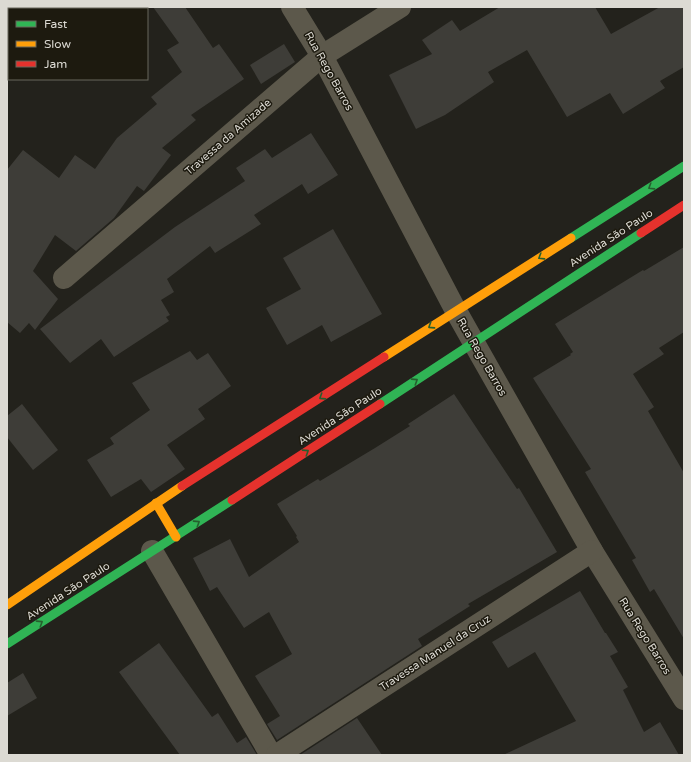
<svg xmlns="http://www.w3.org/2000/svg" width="691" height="762" font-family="'Varela Round',sans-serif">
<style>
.building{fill:#3e3d38}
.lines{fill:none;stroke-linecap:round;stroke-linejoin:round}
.street{stroke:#5c584b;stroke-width:22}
.fast{stroke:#30b455;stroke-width:9}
.slow{stroke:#ff9f0a;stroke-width:9}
.jam{stroke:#e5322d;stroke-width:9}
.oneway{stroke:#265f2e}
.labels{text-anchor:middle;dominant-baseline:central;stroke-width:3;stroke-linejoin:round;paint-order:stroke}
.street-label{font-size:11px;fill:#dcdad3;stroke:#1d1a0f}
</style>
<rect width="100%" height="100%" fill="#23221c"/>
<g class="building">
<polygon points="153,7 185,7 213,48 219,44 244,79 191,115 196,120 162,148 171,155 144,191 137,186 114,218 76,251 55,235 33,271 58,299 35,330 29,323 20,333 7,322 7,170 23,150 59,178 75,155 95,169 117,138 157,104 151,97 182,72 167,50 179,43"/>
<polygon points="500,7 595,7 611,34 660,7 684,7 684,67 660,81 665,88 623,114 610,93 567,117 527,50 488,72 494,82 445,115 416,129 389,75 432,54 422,40 452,20 460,31"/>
<polygon points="284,44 295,62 261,84 250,65"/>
<polygon points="311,133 338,175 308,194 302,184 254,215 261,224 215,253 210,246 167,279 174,292 161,300 170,315 166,317 169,321 114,357 101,339 70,363 40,329 175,227 245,181 236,168 265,149 272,158"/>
<polygon points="333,229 382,314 331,342 322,325 287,345 266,308 301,289 283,258"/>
<polygon points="684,247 684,332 659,348 664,354 633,374 654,407 648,411 684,473 684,639 654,589 650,592 632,560 636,558 585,472 591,469 533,378 571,355 570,354 573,352 555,324 643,270 644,271"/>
<polygon points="190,351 197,360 208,353 231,386 198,409 205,419 167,445 185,469 151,492 141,479 111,497 87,460 114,444 110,438 150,410 132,383"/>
<polygon points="454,394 517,489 519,488 557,552 468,604 470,606 418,639 422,646 277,740 267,724 280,716 255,676 292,654 269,612 244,628 217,587 210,591 193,558 230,539 249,577 299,542 296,537 297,536 277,504 318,479 320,481 375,448 410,426 408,424"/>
<polygon points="22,404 58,450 33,470 7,437 7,416"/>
<polygon points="580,591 605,633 606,633 618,652 610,656 628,687 623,690 644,732 660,722 679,755 503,755 576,721 535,652 508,668 492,642"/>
<polygon points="159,643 212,717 218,713 237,743 246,737 257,755 180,755 119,672"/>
<polygon points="23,673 37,698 7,716 7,683"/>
<polygon points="357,718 382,755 300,755"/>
</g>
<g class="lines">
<g class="street">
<polyline points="292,7 322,56 456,311 474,343 592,551 684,699"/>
<polyline points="64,278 322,56 400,7"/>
<polyline points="152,551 271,755"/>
<polyline points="277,755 592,551"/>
</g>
<g class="fast">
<polyline points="571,238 684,166"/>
<polyline points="380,404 641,233"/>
<polyline points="7,644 232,500"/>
</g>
<g class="slow">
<polyline points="384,357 571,238"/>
<polyline points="156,503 176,537"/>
<polyline points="7,605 182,486"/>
</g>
<g class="jam">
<polyline points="641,233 684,205"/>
<polyline points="182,486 384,357"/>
<polyline points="232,500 380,404"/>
</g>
</g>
<defs><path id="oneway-chevron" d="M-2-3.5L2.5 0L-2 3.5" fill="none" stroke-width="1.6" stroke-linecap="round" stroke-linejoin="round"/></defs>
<g class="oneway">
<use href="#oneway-chevron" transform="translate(651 187) rotate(148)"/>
<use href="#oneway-chevron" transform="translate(541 257) rotate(148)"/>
<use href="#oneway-chevron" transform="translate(431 326) rotate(147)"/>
<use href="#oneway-chevron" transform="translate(415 381) rotate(-33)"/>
<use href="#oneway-chevron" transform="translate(322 397) rotate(147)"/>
<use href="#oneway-chevron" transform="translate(306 452) rotate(-33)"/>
<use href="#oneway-chevron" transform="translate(197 523) rotate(-33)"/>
<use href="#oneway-chevron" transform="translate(40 623) rotate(-33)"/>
</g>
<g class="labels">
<g class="street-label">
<text transform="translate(329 71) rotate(61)">Rua Rego Barros</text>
<text transform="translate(228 137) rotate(-41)">Travessa da Amizade</text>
<text transform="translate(611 238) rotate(-33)">Avenida São Paulo</text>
<text transform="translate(482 357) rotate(60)">Rua Rego Barros</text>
<text transform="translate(340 416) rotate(-33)">Avenida São Paulo</text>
<text transform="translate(68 591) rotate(-33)">Avenida São Paulo</text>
<text transform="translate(645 636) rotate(58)">Rua Rego Barros</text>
<text transform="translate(435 653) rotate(-33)">Travessa Manuel da Cruz</text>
</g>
</g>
<rect width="691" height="762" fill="none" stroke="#dcdad3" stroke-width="16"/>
<rect x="8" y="8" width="140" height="72" fill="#1d1a0f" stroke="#69675d"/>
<rect x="16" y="21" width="20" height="6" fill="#30b455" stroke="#69675d"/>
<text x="44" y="28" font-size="12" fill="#dcdad3">Fast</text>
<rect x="16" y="41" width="20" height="6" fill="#ff9f0a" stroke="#69675d"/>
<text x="44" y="48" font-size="12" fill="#dcdad3">Slow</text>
<rect x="16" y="61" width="20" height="6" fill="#e5322d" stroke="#69675d"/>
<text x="44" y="68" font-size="12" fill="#dcdad3">Jam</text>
</svg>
